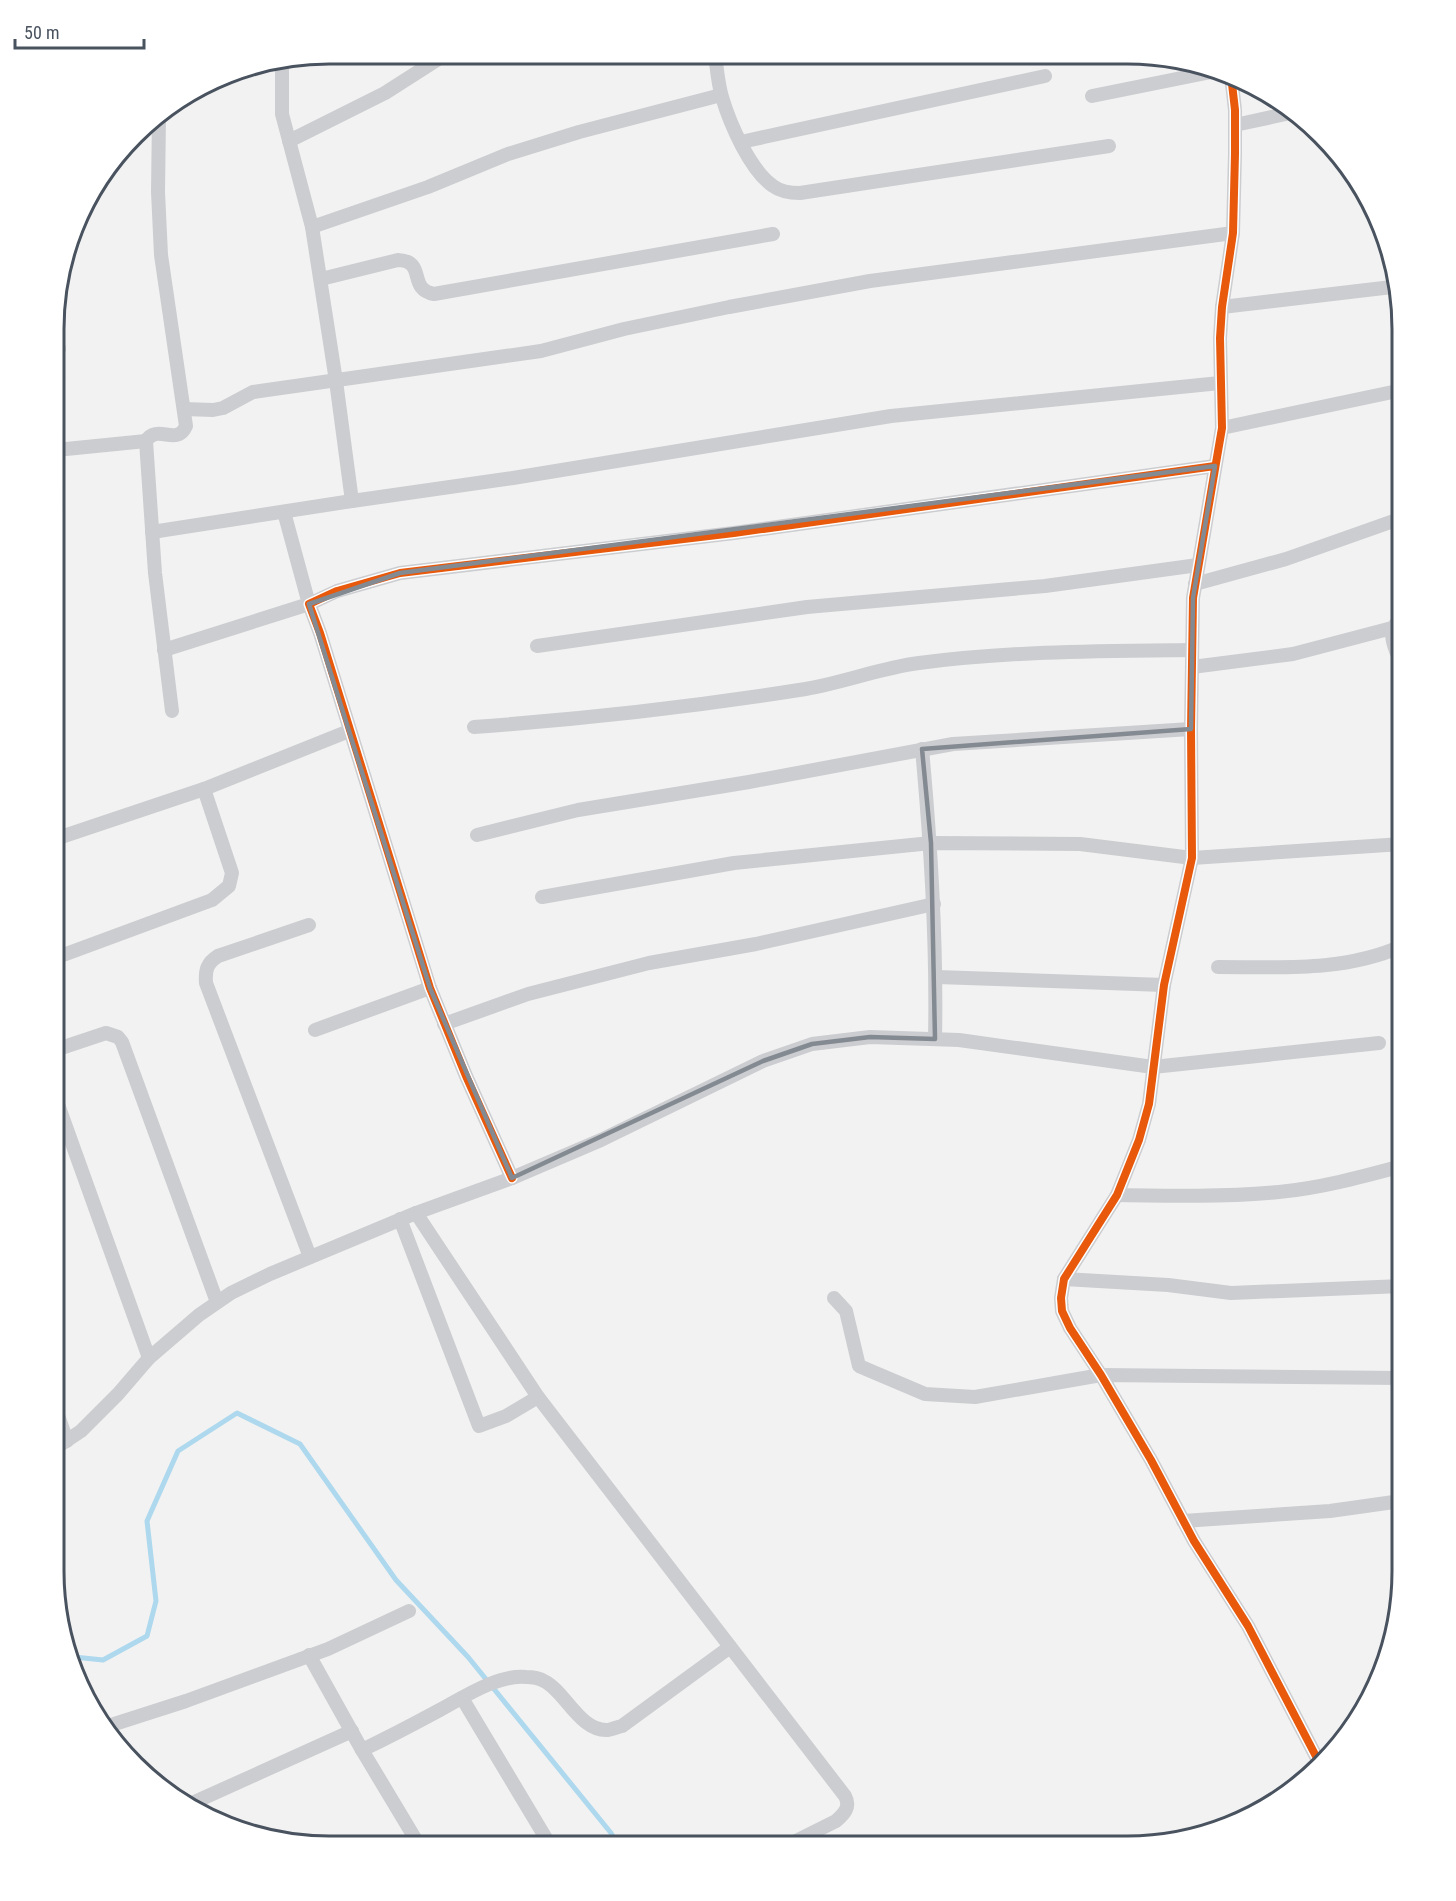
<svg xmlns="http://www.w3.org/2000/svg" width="1456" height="1901" font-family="'Roboto Condensed',sans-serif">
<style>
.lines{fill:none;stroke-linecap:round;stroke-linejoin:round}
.stream{stroke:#add8ed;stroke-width:5}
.street{stroke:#cccdd0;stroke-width:14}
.cycleway-casing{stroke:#fff;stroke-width:11}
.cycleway{stroke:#e8590c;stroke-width:8}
.marked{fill:none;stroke:#848a92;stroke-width:4.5;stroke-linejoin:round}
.rim{fill:none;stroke:#49525f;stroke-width:3}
</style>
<rect width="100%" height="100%" fill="#f2f2f2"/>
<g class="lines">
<polyline class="stream" points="74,1657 103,1660 147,1636 156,1601 147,1521 178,1451 237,1413 300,1444 396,1580 468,1657 611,1833 618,1846"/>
<g class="street">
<path d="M 715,55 C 717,69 718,84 722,97 C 730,124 750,170 773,186 C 781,192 791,193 800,193 L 1109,146"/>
<polyline points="282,62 282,114 312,227 336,381 352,501 513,478 891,416 1220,383"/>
<polyline points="1231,75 1235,110 1235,154 1233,233 1222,307 1220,338 1222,428 1193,598 1191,729 1192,858 1164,985 1149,1104 1139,1140 1117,1195 1064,1279 1061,1298 1062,1311 1070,1328 1101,1375 1151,1460 1194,1541 1248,1626 1320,1764"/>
<polyline points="1092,96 1216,71"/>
<path d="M 159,116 L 158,192 L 161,255 L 186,426 C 177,447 157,423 146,441 L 155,573 L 172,711"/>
<polyline points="1235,125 1295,112"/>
<polyline points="289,141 385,93 446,54"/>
<polyline points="741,142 1045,76"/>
<polyline points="312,227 428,187 508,154 579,132 721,95"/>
<path d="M 321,279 L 398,260 C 427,261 407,289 434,294 L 773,234"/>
<polyline points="1222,307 1392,287"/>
<polyline points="56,350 59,349 56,337"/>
<polyline points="184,409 213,410 223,408 253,392 541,351 624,329 729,307 870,281 1233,233"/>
<polyline points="1222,428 1402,390"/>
<polyline points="56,450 146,441"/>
<polyline points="152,532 352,501"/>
<polyline points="1195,584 1286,559 1402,518"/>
<polyline points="537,646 807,607 1045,586 1198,565"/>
<polyline points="164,650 309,604 284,512"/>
<path d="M 1402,665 C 1395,648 1384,631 1402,618"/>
<polyline points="1192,667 1293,654 1392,628"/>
<path d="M 474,727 C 583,719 691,707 799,690 C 840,684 879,668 919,663 C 1010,651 1101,651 1192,650"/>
<path d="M 922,749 C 931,846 937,942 935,1039"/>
<polyline points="477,835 578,810 749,782 953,744 1191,729"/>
<polyline points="55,839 204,789 349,731"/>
<polyline points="542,897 734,863 931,843 1080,844 1192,858 1402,844"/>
<path d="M 309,925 L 218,956 C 207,963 205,970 206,983 L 310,1257"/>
<polyline points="55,958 212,900 229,886 232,873 204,789"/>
<path d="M 1218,967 C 1280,967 1344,972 1402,946"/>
<polyline points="937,977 1164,985"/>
<polyline points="444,1024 528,994 649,963 756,944 934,904"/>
<polyline points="315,1030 430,988"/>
<polyline points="55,1050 106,1033 118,1037 122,1042 217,1302"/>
<polyline points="55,1096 149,1358"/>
<polyline points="512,1178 466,1076 430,988 320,633 309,604 337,591 400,573 734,533 1215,466"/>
<path d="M 1117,1195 C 1171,1196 1225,1197 1279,1192 C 1321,1188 1361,1177 1402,1166"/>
<path d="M 416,1213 L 538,1397 L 845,1796 C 851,1807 844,1814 836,1821 L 786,1846"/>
<polyline points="400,1219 479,1426 506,1416 538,1397"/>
<polyline points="1064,1279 1168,1285 1231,1293 1402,1286"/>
<polyline points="834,1298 846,1311 859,1366 925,1394 975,1397 1101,1375 1401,1378"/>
<polyline points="54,1404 67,1441"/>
<polyline points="54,1449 81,1431 118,1394 149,1358 199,1315 231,1293 270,1274 416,1213 512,1178 601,1140 763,1061 812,1044 870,1037 959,1040 1153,1067 1379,1043"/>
<polyline points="1183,1521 1330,1511 1401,1501"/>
<polyline points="309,1655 362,1750 419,1845"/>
<polyline points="462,1698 550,1845"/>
<polyline points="105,1727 186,1701 328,1649 409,1611"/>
<path d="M 362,1750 C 387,1738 412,1725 436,1712 C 461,1699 497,1674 526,1677 C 531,1677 539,1678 544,1681 C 565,1691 580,1732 608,1730 C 613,1729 617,1727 622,1726 L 730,1647"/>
<polyline points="188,1805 352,1731"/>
</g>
<defs>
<g id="cycleway">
<polyline points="1231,75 1235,110 1235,154 1233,233 1222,307 1220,338 1222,428 1193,598 1191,729 1192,858 1164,985 1149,1104 1139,1140 1117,1195 1064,1279 1061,1298 1062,1311 1070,1328 1101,1375 1151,1460 1194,1541 1248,1626 1320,1764"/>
<polyline points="512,1178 466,1076 430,988 320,633 309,604 337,591 400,573 734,533 1215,466"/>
</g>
</defs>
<use href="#cycleway" class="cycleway-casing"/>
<use href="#cycleway" class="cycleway"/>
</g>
<path class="marked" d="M 1215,466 L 1193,598 L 1191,729 L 922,749 L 931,843 L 935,1039 L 870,1037 L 812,1044 L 763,1061 L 512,1178 L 430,988 L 309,604 L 400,573 Z"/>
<path d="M0 0H1456V1901H0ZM329 64H1127A265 265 0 0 1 1392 329V1571A265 265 0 0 1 1127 1836H329A265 265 0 0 1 64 1571V329A265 265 0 0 1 329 64Z" fill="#fff" fill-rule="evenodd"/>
<path class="rim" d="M329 64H1127A265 265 0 0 1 1392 329V1571A265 265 0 0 1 1127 1836H329A265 265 0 0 1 64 1571V329A265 265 0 0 1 329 64Z"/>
<path d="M15 39v9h129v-9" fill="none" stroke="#49525f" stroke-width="3"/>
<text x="24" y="39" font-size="18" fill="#49525f" stroke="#ffffff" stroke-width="4.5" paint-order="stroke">50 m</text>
</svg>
